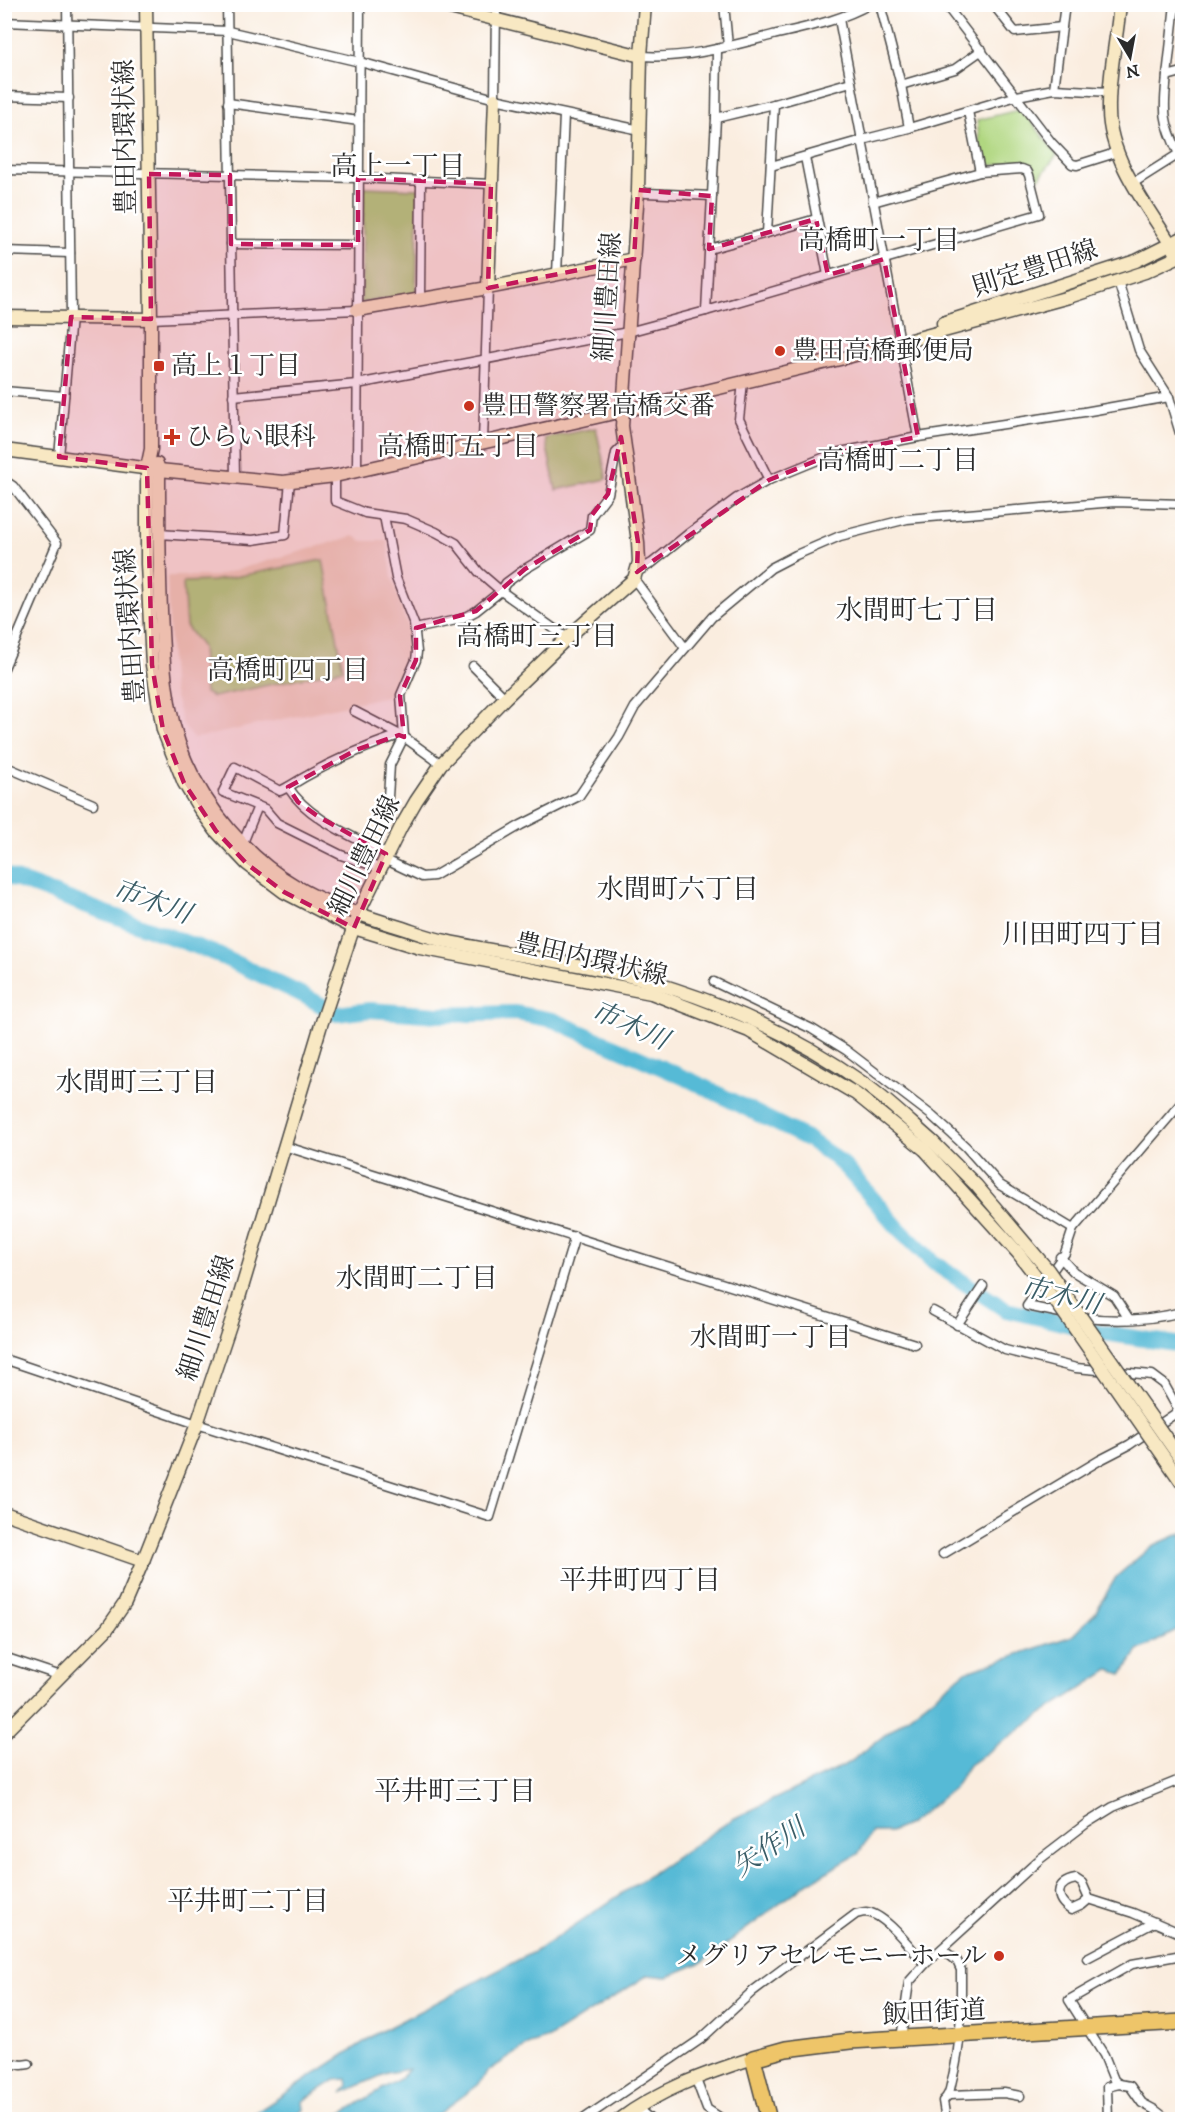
<svg xmlns="http://www.w3.org/2000/svg" width="1187" height="2124" font-family="'IM FELL DW Pica','Noto Serif JP',serif">
<style>
.built{fill:#efd6bc}
.green{fill:#b0d780;stroke:#6e8156;stroke-width:1.5}
.water{fill:#57bad6;stroke:#417280;stroke-width:1.5}
.lines{fill:none;stroke-linecap:round;stroke-linejoin:round}
.river{stroke:#57bad6;stroke-width:16}
.street-casing{stroke:#4a4846;stroke-width:11}
.secondary-casing{stroke:#4a4846;stroke-width:15}
.highway-casing{stroke:#4a4846;stroke-width:18}
.street{stroke:#fff;stroke-width:8}
.secondary{stroke:#f8e8c3;stroke-width:12}
.highway{stroke:#eec569;stroke-width:15}
.secondary-bridge-casing{stroke:#4a4846;stroke-width:15;stroke-linecap:butt}
.secondary-bridge{stroke:#f8e8c3;stroke-width:12}
.marked{fill:#c2185b;fill-opacity:0.2;stroke:#c2185b;stroke-width:4.5;stroke-dasharray:12 8;stroke-linejoin:round}
.poi-dot{fill:#c8321e;stroke:#fff;stroke-width:2}
.labels{text-anchor:middle;dominant-baseline:central;stroke-width:5;stroke-linejoin:round;paint-order:stroke}
.street-label{font-size:26px;fill:#2b2b2b;stroke:#fff}
.poi-label{font-size:26px;fill:#2b2b2b;stroke:#fff;text-anchor:start}
.neighbourhood-label{font-size:27px;fill:#2b2b2b;stroke:#fff}
.water-label{font-size:27px;font-style:italic;fill:#3a5d67;stroke:#fff}
</style>
<rect width="100%" height="100%" fill="#fff"/>
<filter id="ink" filterUnits="userSpaceOnUse"><feTurbulence type="fractalNoise" baseFrequency=".0167" numOctaves="2"/><feDisplacementMap in="SourceGraphic" scale="12" xChannelSelector="R" yChannelSelector="G"/><feConvolveMatrix kernelMatrix="1 2 1 2 8 2 1 2 1" color-interpolation-filters="sRGB"/></filter>
<filter id="wash" filterUnits="userSpaceOnUse"><feTurbulence type="fractalNoise" baseFrequency=".008" numOctaves="4" result="noise"/><feDisplacementMap in="SourceGraphic" scale="24" xChannelSelector="R" yChannelSelector="G"/><feGaussianBlur stdDeviation="1.35" result="paint"/><feColorMatrix in="noise" values="0 0 0 0 0 0 0 0 0 0 0 0 0 0 0 0 0 1.4 0 .05"/><feComposite in="paint" operator="in"/></filter>
<g filter="url(#wash)">
<rect width="100%" height="100%" fill="#faeddf"/>
<polygon class="built" points="354,536 363,541 387,541 392,577 405,619 414,637 413,667 401,693 193,739 182,724 172,685 167,576 215,576"/>
<g class="green">
<polygon points="1022,109 1057,155 1036,182 1032,165 1028,163 982,166 977,120"/>
<polygon points="364,187 419,189 416,294 361,303"/>
<polygon points="596,428 607,479 556,490 545,438"/>
<polygon points="323,560 343,669 213,697 205,693 202,647 186,626 183,582 213,581"/>
</g>
<path class="water" d="M 1182,1533 L 1182,1628 L 1138,1651 L 1122,1674 L 1109,1670 L 1058,1703 L 969,1765 L 954,1788 L 909,1824 L 890,1832 L 872,1832 L 858,1854 L 806,1884 L 702,1962 L 667,1977 L 648,1975 L 549,2038 L 530,2044 L 488,2071 L 478,2085 L 431,2119 L 331,2119 C 349,2110 365,2099 382,2089 C 394,2082 400,2081 409,2069 L 387,2073 L 342,2093 L 348,2086 L 347,2079 L 335,2080 L 303,2101 L 304,2110 L 288,2119 L 246,2119 L 376,2034 L 539,1949 L 733,1819 L 849,1763 L 965,1672 L 1072,1636 L 1095,1613 L 1116,1577 L 1152,1546 Z"/>
<g class="lines">
<polyline class="river" points="4,875 214,953 305,996 337,1014 370,1010 438,1015 516,1013 553,1020 692,1081 808,1139 835,1158 847,1169 898,1228 934,1263 1006,1310 1105,1333 1182,1345"/>
</g>
</g>
<g filter="url(#ink)">
<g class="lines">
<defs>
<g id="street">
<polyline points="227,4 235,477"/>
<polyline points="724,4 728,46"/>
<polyline points="880,4 901,85 909,128 862,140 918,437"/>
<polyline points="945,4 1051,142 1072,164 1077,165 1109,155 1116,151"/>
<polyline points="993,4 1015,32 1062,27"/>
<polyline points="1175,4 1167,76 1182,72"/>
<polyline points="1120,5 1135,4"/>
<polyline points="4,22 228,31 360,62 495,99 640,130"/>
<path d="M 641,56 C 687,59 730,46 773,35 C 807,27 840,21 870,4"/>
<path d="M 1167,76 C 1163,111 1163,122 1179,154"/>
<polyline points="901,85 955,69 982,50"/>
<polyline points="1054,89 1065,4"/>
<polyline points="4,96 69,98"/>
<polyline points="495,99 496,4"/>
<polyline points="228,103 359,121"/>
<polyline points="968,111 980,172"/>
<polyline points="716,118 774,104 851,82"/>
<polyline points="909,128 1017,96 1054,89 1110,92"/>
<polyline points="805,157 828,275"/>
<polyline points="771,166 862,140 839,19"/>
<polyline points="4,170 358,178 491,184"/>
<polyline points="1133,183 1182,152"/>
<polyline points="638,190 646,193 712,196"/>
<polyline points="767,233 816,219"/>
<polyline points="231,244 358,245"/>
<polyline points="709,249 767,233 774,104"/>
<polyline points="4,251 70,253"/>
<polyline points="557,274 564,115"/>
<polyline points="1118,281 1139,350 1169,397 1182,440"/>
<polyline points="420,299 421,181"/>
<polyline points="706,311 1039,214 1029,175 1027,171 1022,169 980,172 873,202"/>
<polyline points="151,319 357,310"/>
<polyline points="743,382 739,419 769,480"/>
<polyline points="4,391 64,396"/>
<polyline points="233,396 357,384 628,332 706,311 716,118 717,49"/>
<polyline points="483,441 488,288"/>
<polyline points="59,457 71,317 67,4"/>
<polyline points="357,471 360,4"/>
<polyline points="335,476 335,501 365,513 406,519 436,532 456,543 479,572 501,591 567,638"/>
<polyline points="4,480 13,486 57,543 4,668"/>
<polyline points="384,516 396,578 414,624 417,652 416,660 401,695 404,737 390,765 388,797"/>
<polyline points="159,534 253,540 285,535 290,481"/>
<polyline points="637,572 652,563 688,534 737,498 769,480 835,453 918,437 1084,412 1169,397"/>
<polyline points="634,579 685,648"/>
<polyline points="415,629 461,619 476,611 501,591 506,583 525,569 590,530 592,515 608,494 616,453 624,445"/>
<polyline points="473,666 505,698"/>
<polyline points="354,711 404,737 441,764"/>
<polyline points="4,766 93,804"/>
<path d="M 288,787 C 323,765 359,749 399,735"/>
<polyline points="243,843 258,806"/>
<polyline points="384,859 422,877 434,876 521,825 579,796 619,737 635,707 712,617 771,568 796,555 840,536 907,519 1115,502 1182,504"/>
<path d="M 380,868 L 341,855 L 277,823 L 265,809 L 223,792 L 235,767 L 280,791 L 288,787 C 309,820 353,836 386,854"/>
<polyline points="714,982 812,1029 846,1050 931,1115 966,1147 1000,1185 1073,1229"/>
<polyline points="284,1146 915,1344"/>
<polyline points="1060,1257 1074,1272 1114,1296 1129,1319"/>
<polyline points="933,1311 1005,1350 1076,1368 1152,1375 1164,1384 1179,1411"/>
<polyline points="1065,1314 1027,1306 1065,1253 1073,1229 1182,1102"/>
<path d="M 1080,1317 C 1114,1322 1150,1320 1182,1312"/>
<polyline points="957,1325 983,1286"/>
<polyline points="4,1359 197,1424 490,1517 575,1236"/>
<polyline points="943,1554 1100,1460 1129,1445 1182,1409"/>
<polyline points="4,1657 61,1676"/>
<path d="M 1089,1899 L 1082,1905 L 1071,1910 C 1055,1899 1054,1883 1076,1879 L 1082,1883 L 1089,1899 L 1133,1913 L 1182,1934"/>
<path d="M 942,1949 L 957,1961 L 961,1970 C 961,2006 962,2041 953,2076 C 950,2086 951,2094 943,2101 L 946,2120"/>
<polyline points="1087,1958 1155,1922"/>
<polyline points="901,2039 909,1982 925,1964 1040,1859 1087,1823 1113,1807 1182,1779"/>
<polyline points="4,2062 22,2065 29,2064"/>
<polyline points="695,2077 707,2109 724,2120"/>
<polyline points="949,2095 1004,2093 1020,2096"/>
<polyline points="636,2107 651,2120"/>
<path d="M 582,2120 L 701,2039 L 753,1991 L 856,1914 C 860,1913 863,1912 866,1912 C 885,1913 912,1950 925,1964"/>
<polyline points="1108,2120 1107,2087 1119,2084"/>
<polyline points="1168,2120 1155,2110 1142,2103 1130,2086 1119,2084 1114,2080 1104,2055 1069,2000 1132,1964 1182,1955"/>
</g>
<g id="secondary">
<polyline points="146,4 151,319 151,449 147,468 147,564 152,665 163,730 184,783 199,808 216,831 247,864 284,892 354,928 420,948 651,993 749,1031 856,1094 925,1150"/>
<polyline points="434,4 641,56"/>
<path d="M 1120,4 C 1117,40 1108,75 1109,111 C 1109,160 1150,210 1175,251"/>
<polyline points="488,288 495,99"/>
<polyline points="357,310 488,288 634,259"/>
<polyline points="4,317 151,319"/>
<polyline points="943,323 1136,261 1182,238"/>
<polyline points="4,450 159,470 283,482 335,476 623,411 844,358 1069,297 1145,272 1182,255"/>
<path d="M 157,464 L 159,470 C 159,516 159,563 161,610 C 163,659 165,712 185,759 C 205,807 248,858 294,885 C 325,904 361,915 396,926 C 413,931 429,938 446,941 C 522,958 600,964 674,989 C 742,1011 808,1044 866,1085 C 890,1102 911,1123 933,1142"/>
<polyline points="4,1513 143,1561"/>
<polyline points="4,1733 107,1629 125,1603 143,1561 197,1424 238,1301 320,1028 358,914 401,827 416,801 441,764 505,698 567,638 634,579 639,562 638,542 622,426 638,190 641,56 645,4"/>
<path d="M 619,2120 C 661,2089 704,2074 753,2058"/>
</g>
<polyline id="highway" points="769,2120 753,2058 786,2049 850,2041 1182,2022"/>
</defs>
<use href="#street" class="street-casing"/>
<use href="#secondary" class="secondary-casing"/>
<use href="#highway" class="highway-casing"/>
<use href="#street" class="street"/>
<use href="#secondary" class="secondary"/>
<use href="#highway" class="highway"/>
<defs>
<g id="secondary-bridge">
<polyline points="933,1142 976,1185 1048,1270 1182,1461"/>
<polyline points="925,1150 1018,1253 1059,1306 1182,1483"/>
</g>
</defs>
<use href="#secondary-bridge" class="secondary-bridge-casing"/>
<use href="#secondary-bridge" class="secondary-bridge"/>
</g>
</g>
<path class="marked" d="M 149,174 L 230,175 L 231,244 L 358,245 L 358,178 L 491,184 L 488,288 L 634,259 L 638,190 L 712,196 L 709,249 L 816,219 L 828,275 L 884,259 L 918,437 L 835,453 L 769,480 L 637,572 L 638,542 L 621,437 L 608,494 L 592,515 L 590,530 L 525,569 L 476,611 L 416,628 L 416,660 L 400,696 L 404,737 L 399,735 L 356,750 L 288,787 L 298,802 L 319,817 L 386,854 L 354,928 L 284,892 L 247,864 L 216,831 L 184,783 L 163,730 L 152,665 L 147,468 L 59,457 L 71,317 L 151,319 Z"/>
<g class="poi-dot">
<circle cx="780" cy="351" r="6"/>
<rect x="153" y="360" width="12" height="12" rx="3"/>
<circle cx="469" cy="406" r="6"/>
<path d="M169 428h6v6h6v6h-6v6h-6v-6h-6v-6h6z"/>
<circle cx="999" cy="1956" r="6"/>
</g>
<g class="labels">
<g class="street-label">
<text transform="translate(126 137) rotate(-91)">豊田内環状線</text>
<text transform="translate(1035 269) rotate(-18)">則定豊田線</text>
<text transform="translate(608 297) rotate(-86)">細川豊田線</text>
<text transform="translate(131 626) rotate(-94)">豊田内環状線</text>
<text transform="translate(365 856) rotate(-64)">細川豊田線</text>
<text transform="translate(591 960) rotate(13)">豊田内環状線</text>
<text transform="translate(207 1318) rotate(-72)">細川豊田線</text>
<text transform="translate(934 2013) rotate(-3)">飯田街道</text>
</g>
<g class="poi-label">
<text x="792" y="351">豊田高橋郵便局</text>
<text x="171" y="366">高上１丁目</text>
<text x="481" y="406">豊田警察署高橋交番</text>
<text x="186" y="437">ひらい眼科</text>
<text x="987" y="1956" text-anchor="end">メグリアセレモニーホール</text>
</g>
<g class="neighbourhood-label">
<text x="398" y="167">高上一丁目</text>
<text x="879" y="241">高橋町一丁目</text>
<text x="458" y="447">高橋町五丁目</text>
<text x="898" y="461">高橋町二丁目</text>
<text x="917" y="611">水間町七丁目</text>
<text x="537" y="637">高橋町三丁目</text>
<text x="288" y="671">高橋町四丁目</text>
<text x="678" y="890">水間町六丁目</text>
<text x="1083" y="935">川田町四丁目</text>
<text x="137" y="1083">水間町三丁目</text>
<text x="417" y="1279">水間町二丁目</text>
<text x="771" y="1338">水間町一丁目</text>
<text x="640" y="1581">平井町四丁目</text>
<text x="455" y="1792">平井町三丁目</text>
<text x="248" y="1902">平井町二丁目</text>
</g>
<g class="water-label">
<text transform="translate(152 902) rotate(20)">市木川</text>
<text transform="translate(630 1026) rotate(24)">市木川</text>
<text transform="translate(1061 1296) rotate(14)">市木川</text>
<text transform="translate(769 1848) rotate(-34)">矢作川</text>
</g>
</g>
<rect width="1187" height="2124" fill="none" stroke="#fff" stroke-width="24"/>
<g transform="translate(1130 57) rotate(170)" stroke="#ffffff" stroke-width="4.5" paint-order="stroke">
<path d="M0-4.5L10 22L0 15L-10 22Z" fill="#2b2b2b"/>
<text y="-9" font-size="16" font-weight="bold" text-anchor="middle" fill="#2b2b2b">N</text>
</g>
</svg>
